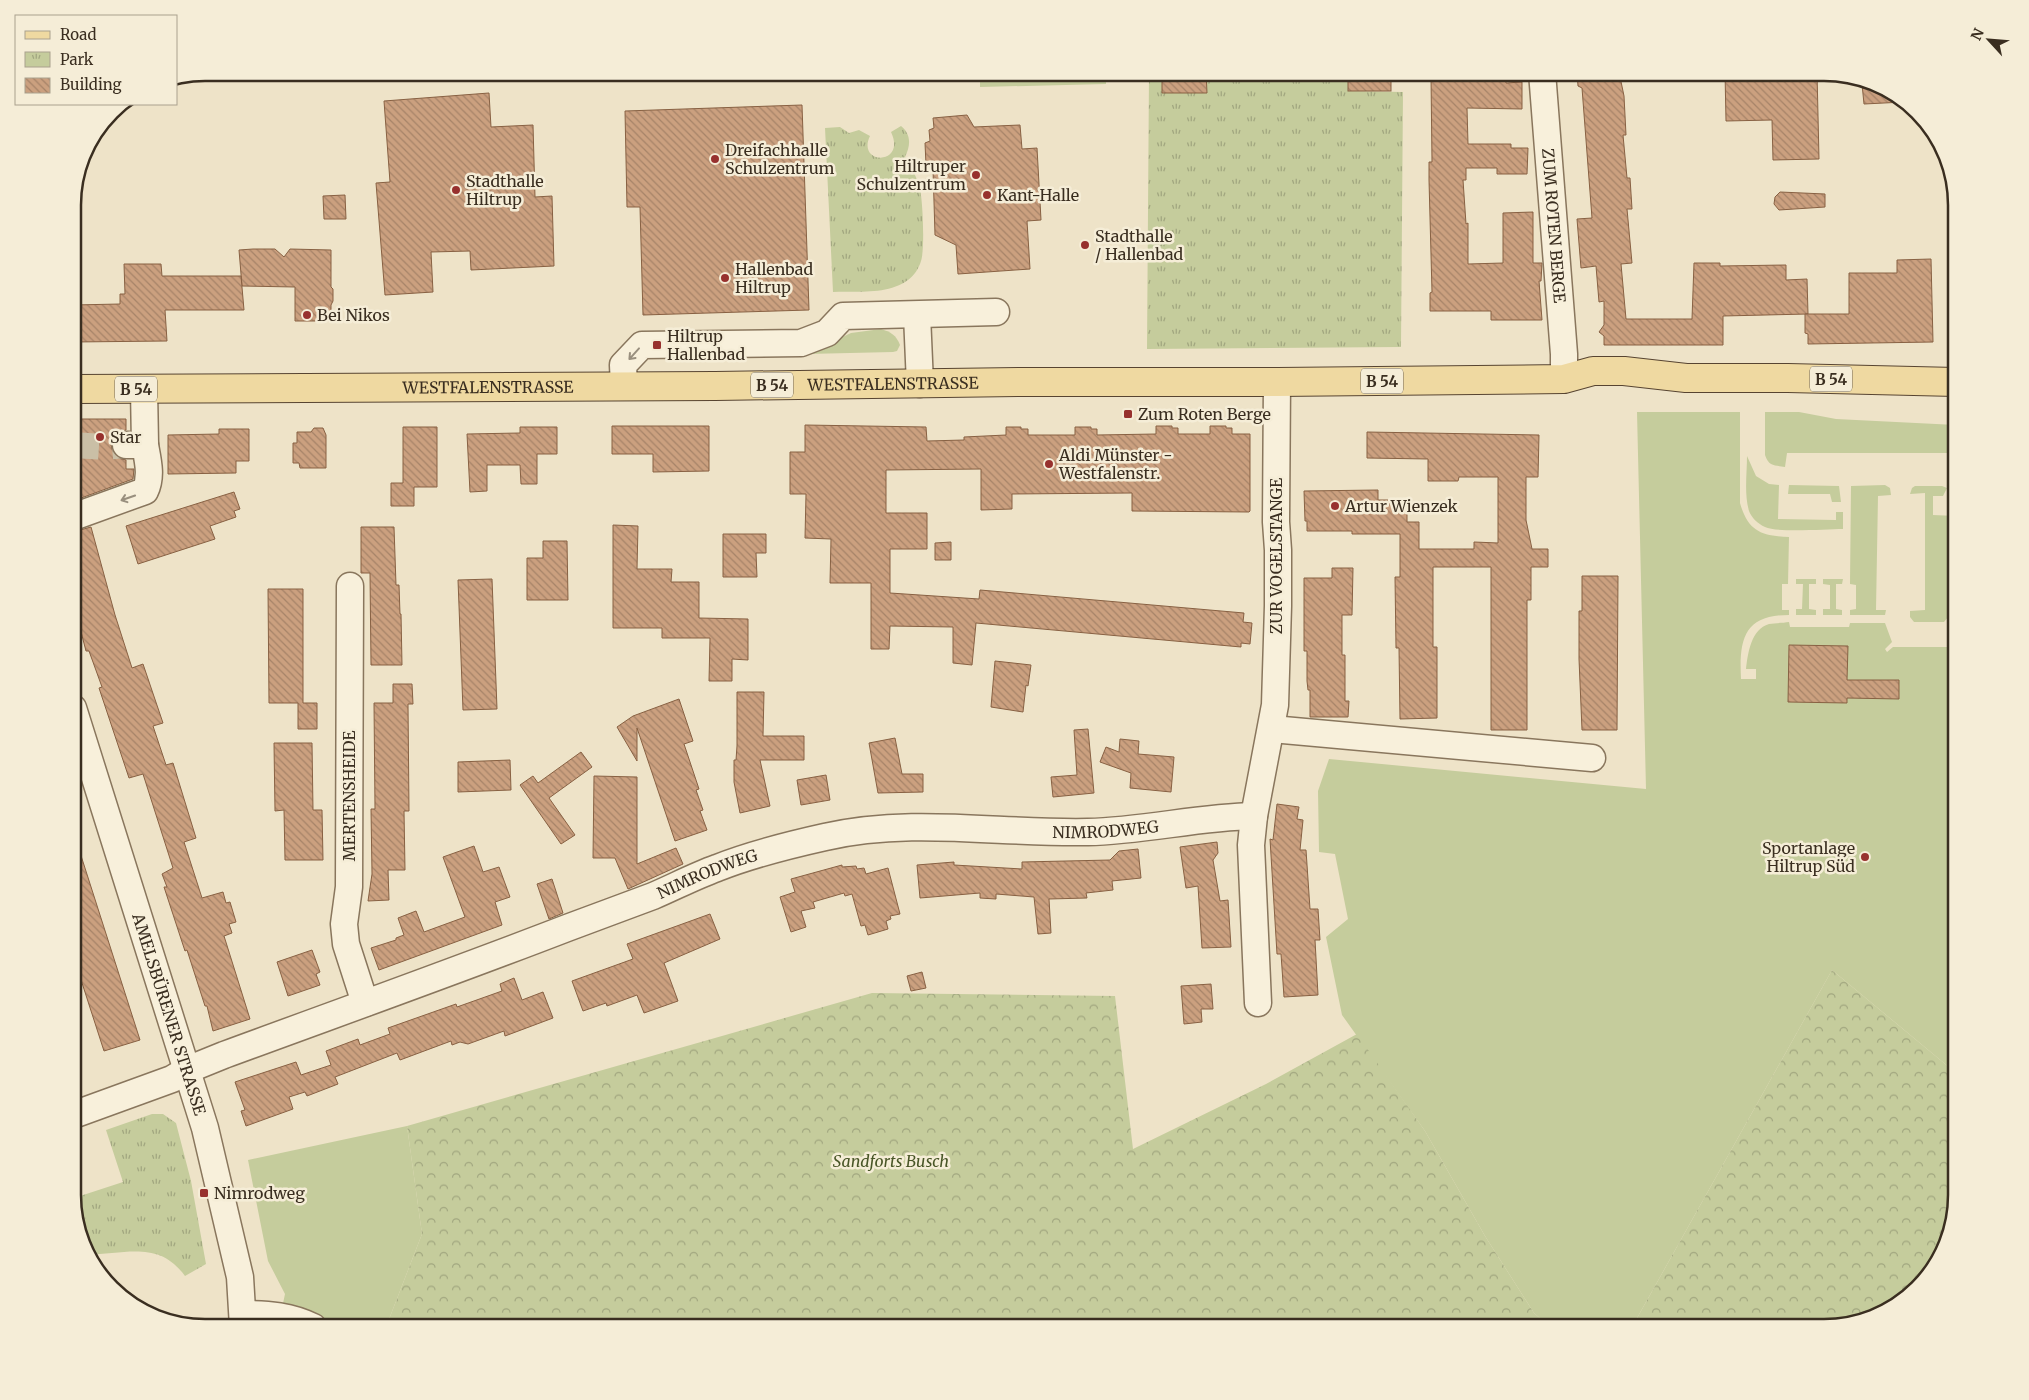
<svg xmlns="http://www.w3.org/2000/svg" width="2029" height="1400" font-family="Merriweather,serif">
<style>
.grass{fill:#c5cc9c}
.forest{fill:url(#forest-crowns)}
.park{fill:url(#park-tufts)}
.building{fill:url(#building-back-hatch);stroke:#886143}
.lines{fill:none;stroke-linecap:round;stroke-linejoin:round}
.minor-tunnel{stroke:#cabfa6;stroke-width:26;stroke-dasharray:26 13;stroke-linecap:butt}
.minor-casing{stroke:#89765d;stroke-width:29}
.major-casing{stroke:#574431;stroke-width:30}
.minor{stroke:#f8f0db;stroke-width:26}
.major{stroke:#efd9a1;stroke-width:28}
.oneway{stroke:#998f7e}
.poi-dot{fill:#97312e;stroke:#f5edd7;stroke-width:2}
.labels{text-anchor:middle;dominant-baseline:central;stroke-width:5;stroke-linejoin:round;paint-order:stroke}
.shield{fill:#f5edd7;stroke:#726757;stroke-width:1}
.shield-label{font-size:15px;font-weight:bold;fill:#3a2e20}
.poi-label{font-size:16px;fill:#3a2e20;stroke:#f5edd7;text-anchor:start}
.street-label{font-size:16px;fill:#3a2e20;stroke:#f5edd7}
.park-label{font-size:16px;font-style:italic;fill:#495627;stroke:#f5edd7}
.rim{fill:none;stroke:#3a2e20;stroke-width:2.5}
</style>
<defs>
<pattern id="forest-crowns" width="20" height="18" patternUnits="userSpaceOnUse" patternTransform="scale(1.25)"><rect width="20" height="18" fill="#c5cc9c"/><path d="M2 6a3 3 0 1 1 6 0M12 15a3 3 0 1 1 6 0" fill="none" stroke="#a1a67f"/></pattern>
<pattern id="park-tufts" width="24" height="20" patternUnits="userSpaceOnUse" patternTransform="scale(1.25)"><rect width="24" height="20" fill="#c5cc9c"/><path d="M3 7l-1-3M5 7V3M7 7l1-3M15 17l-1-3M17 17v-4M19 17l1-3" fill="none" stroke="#a1a67f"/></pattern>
<pattern id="building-back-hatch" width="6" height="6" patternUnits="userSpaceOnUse" patternTransform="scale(1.25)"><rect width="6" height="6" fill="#cba07f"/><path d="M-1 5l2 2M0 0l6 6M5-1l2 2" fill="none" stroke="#a68368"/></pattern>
</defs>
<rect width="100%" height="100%" fill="#eee3c8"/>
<g class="grass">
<polygon points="980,73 1106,73 1106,84 980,87"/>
<path d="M 881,329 C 891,332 896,335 900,345 L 897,351 L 893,352 L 807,354 L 851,333 Z"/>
<path d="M 1637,412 L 1740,412 L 1740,503 C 1748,531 1761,536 1789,537 L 1788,584 L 1782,584 L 1782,610 L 1789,610 L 1789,615 C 1744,615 1739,639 1741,679 L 1756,679 L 1756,669 L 1746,669 C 1748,653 1751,629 1769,624 C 1775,623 1783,623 1789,622 L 1790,627 L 1849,627 L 1850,623 L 1885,623 L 1892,642 L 1885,649 L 1887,652 L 1893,647 L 1956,647 L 1956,1073 L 1832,970 L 1632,1327 L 1550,1327 L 1534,1313 L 1485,1236 L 1425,1131 L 1342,1015 L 1326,937 L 1348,919 L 1335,854 L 1319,852 L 1318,791 L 1329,759 L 1646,789 Z"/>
<path d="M 1765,412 L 1799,412 L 1836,419 L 1956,425 L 1956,453 L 1787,453 L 1785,467 C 1775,465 1769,467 1765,455 Z"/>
<path d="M 1747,456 L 1756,476 L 1769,484 L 1779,485 L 1778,519 L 1836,520 L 1836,512 L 1843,512 L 1843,529 C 1826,529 1778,533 1765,527 C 1758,524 1751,517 1749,511 C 1744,494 1747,473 1747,456 Z"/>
<polygon points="1789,485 1839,486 1841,502 1832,502 1830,494 1788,494"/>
<polygon points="1885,485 1890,488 1891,495 1878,496 1876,610 1886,610 1885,615 1850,615 1850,610 1856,609 1856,585 1850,584 1851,486"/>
<polygon points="1915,486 1942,486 1947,488 1943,496 1933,496 1933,515 1956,516 1956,610 1949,610 1948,617 1944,622 1914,622 1910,617 1910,611 1925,610 1925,493 1910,494 1912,488"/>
<polygon points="1796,579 1816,579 1816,584 1809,584 1809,609 1816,610 1816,615 1796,615 1796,609 1802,609 1803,584 1796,584"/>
<polygon points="1823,579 1843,579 1842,584 1836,584 1836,609 1842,610 1842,615 1823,615 1823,609 1830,609 1830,585 1823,584"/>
<polygon points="407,1126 422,1234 386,1327 278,1327 285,1294 268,1261 248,1160"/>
</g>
<g class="forest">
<polygon points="1832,970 1956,1073 1956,1195 1934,1269 1890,1310 1824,1327 1632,1327"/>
<polygon points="872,993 1115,996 1133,1149 1266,1084 1357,1034 1425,1131 1485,1236 1534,1313 1550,1327 386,1327 422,1234 407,1126"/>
</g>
<g class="park">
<polygon points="1214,72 1348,73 1348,91 1403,92 1401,347 1147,349 1149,73 1162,73 1207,93 1206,73"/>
<path d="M 901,126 C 911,134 911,145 905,157 C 910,166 916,175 919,185 C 923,196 925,250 921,261 C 919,268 914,276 908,280 C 888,295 856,291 833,292 L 825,128 L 840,127 L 849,133 L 859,130 L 870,136 C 856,165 907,166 891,132 Z"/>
<path d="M 152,1114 L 163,1114 L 176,1123 L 191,1181 L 206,1264 L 185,1276 C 165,1249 143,1250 112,1253 C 104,1254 95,1253 89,1257 L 73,1203 L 74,1198 L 123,1182 L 106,1130 Z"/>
</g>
<g class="building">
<polygon points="1162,72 1206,72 1207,93 1162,93"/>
<rect x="1348" y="72" width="43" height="19"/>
<polygon points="1577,72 1619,72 1624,96 1626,135 1623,135 1627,178 1630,178 1632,209 1627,209 1632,263 1621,264 1626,319 1692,319 1694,263 1720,263 1720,266 1786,265 1786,280 1807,279 1808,314 1723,316 1723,345 1604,345 1604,336 1599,332 1604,325 1604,301 1599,302 1596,266 1581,268 1577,219 1592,218 1582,88 1578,86"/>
<polygon points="1725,72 1817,72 1819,159 1773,160 1772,120 1726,121"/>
<polygon points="1431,76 1465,76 1465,79 1506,78 1506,83 1522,82 1522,109 1467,108 1468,144 1511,144 1511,148 1528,148 1527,174 1497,174 1497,168 1466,168 1466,180 1463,180 1466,224 1468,223 1468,264 1503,263 1503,213 1533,212 1533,263 1542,263 1541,281 1539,281 1542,320 1491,320 1491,311 1430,311 1430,293 1432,292 1429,180 1429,162 1432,162"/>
<polygon points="1862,84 1898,95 1904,102 1864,104"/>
<polygon points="489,93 491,127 533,125 535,197 552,196 554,266 471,270 470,251 431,252 433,292 385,295 376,183 390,182 384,101"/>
<polygon points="802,105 809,310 643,315 640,207 627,207 625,111"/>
<polygon points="967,115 974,127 1020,125 1022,149 1037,148 1041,220 1027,221 1030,269 958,274 956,245 935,235 933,169 926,165 925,143 930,141 929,130 934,128 933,118"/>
<polygon points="1780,192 1825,194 1825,207 1779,210 1774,204 1775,197"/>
<polygon points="345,195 346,219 324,219 323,196"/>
<polygon points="253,249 275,249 284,257 290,249 331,250 331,287 333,289 333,301 331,305 331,321 295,321 295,287 242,286 239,250"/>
<polygon points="1931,259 1933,342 1808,344 1808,334 1805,333 1805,314 1849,314 1849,273 1897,273 1897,260"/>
<polygon points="124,264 161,264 162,276 241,276 244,310 165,310 167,341 73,342 73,305 120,304 120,294 125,294"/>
<polygon points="73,419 126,419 126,430 119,432 113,437 111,445 113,452 118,458 126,460 126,469 134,469 133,479 73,501"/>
<polygon points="805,425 926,427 927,441 964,440 964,437 1006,435 1006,427 1021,427 1021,429 1028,429 1028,435 1075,435 1075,427 1091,427 1091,429 1097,429 1097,435 1156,434 1156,426 1172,426 1172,428 1178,428 1178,434 1210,434 1210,426 1226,426 1226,428 1232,428 1232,434 1250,434 1250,511 1249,512 1132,511 1132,493 1012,494 1012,509 981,510 981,469 886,470 886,513 927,513 927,549 890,549 890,593 979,599 980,590 1244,613 1243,622 1252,623 1250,644 1241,643 1241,647 976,623 972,665 953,663 953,627 890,626 889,649 871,649 871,583 830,583 831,539 805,538 806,494 790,494 790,452 805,452"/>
<polygon points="612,426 709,426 709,471 653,472 653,454 612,454"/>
<polygon points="403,427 437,427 437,487 414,487 414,506 391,506 391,483 403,483"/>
<polygon points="520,427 557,427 557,454 537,454 537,484 521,484 520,465 487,465 487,491 470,492 467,434 520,433"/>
<polygon points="314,428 323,428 326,435 326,468 300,468 299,463 293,463 293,443 297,443 297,432 311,432"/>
<polygon points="219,429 249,429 249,461 236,461 236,473 168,474 168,435 219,434"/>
<polygon points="1367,432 1539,435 1538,477 1526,477 1526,520 1532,549 1548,549 1548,567 1531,567 1531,600 1527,600 1527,730 1491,730 1491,567 1433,567 1433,647 1437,647 1437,718 1400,719 1399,648 1396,648 1395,577 1400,577 1400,534 1352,534 1352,531 1307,531 1307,521 1305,521 1304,491 1378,490 1378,500 1407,500 1407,522 1419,522 1419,549 1474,549 1474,542 1498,543 1498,477 1459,477 1458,481 1428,481 1428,459 1367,458"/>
<polygon points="234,492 240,509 234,511 236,517 210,526 215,539 138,564 126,526"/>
<polygon points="613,525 638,526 637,569 672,569 671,582 699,582 699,618 748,619 748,660 732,659 732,681 709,681 710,638 662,638 662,628 613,628"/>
<polygon points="91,527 115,615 132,668 143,664 163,723 153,726 166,765 173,763 196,838 184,842 202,898 223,892 226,903 230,902 236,922 229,924 232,933 224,936 250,1019 213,1031 207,1006 205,1006 187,950 185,951 164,887 167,887 162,874 173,868 143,774 129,778 99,688 102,687 89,651 86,651 73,601 73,532"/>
<polygon points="361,527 394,527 396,585 399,585 400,614 401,614 402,665 371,665 370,573 361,573"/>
<polygon points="723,534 766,534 766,553 756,553 757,577 723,577"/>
<polygon points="543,541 567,541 568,600 527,600 527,558 543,558"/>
<polygon points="951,542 951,560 935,560 935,543"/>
<polygon points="1332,568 1353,568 1352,615 1342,615 1342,655 1345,655 1345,701 1349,701 1348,717 1310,717 1310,690 1308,690 1307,681 1307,651 1304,651 1304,578 1332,578"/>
<polygon points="1582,576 1618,576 1617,730 1582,730 1579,659 1579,611 1582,611"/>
<polygon points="492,579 497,709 463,710 458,580"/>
<polygon points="268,589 303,589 303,703 317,703 317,729 298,729 298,703 269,703"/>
<polygon points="1789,645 1848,646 1847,680 1899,680 1899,699 1847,698 1847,703 1788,702"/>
<polygon points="995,661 1031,665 1028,686 1026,685 1023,712 991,707"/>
<polygon points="393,684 412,684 413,704 408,704 409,811 404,811 405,870 388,870 389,900 368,901 372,874 371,809 375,809 374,703 393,703"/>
<polygon points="737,692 764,692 763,736 804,736 804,760 760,760 770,806 740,813 734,782 734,760 736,760 737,746"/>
<polygon points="679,699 693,741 684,744 699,789 696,790 703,810 700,811 707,830 675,841 637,728 637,761 617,727 633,716"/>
<polygon points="1088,729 1094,793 1053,797 1051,777 1077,775 1074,730"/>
<polygon points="895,738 902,774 923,774 923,792 878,793 869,743"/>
<polygon points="1120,739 1139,741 1138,754 1174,757 1171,792 1130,788 1131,773 1100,762 1106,747 1119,752"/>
<polygon points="274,743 312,743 313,810 322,810 323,860 285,860 284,810 275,811"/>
<polygon points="581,752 592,767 549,798 575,835 561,844 520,785 533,776 538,783"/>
<polygon points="510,760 511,790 458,792 458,762"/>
<polygon points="826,775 830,800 801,805 797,780"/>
<polygon points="594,776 637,777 637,864 676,848 683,864 628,889 615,858 593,858"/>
<polygon points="1277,804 1299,807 1297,819 1303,820 1300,850 1306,850 1310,909 1318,909 1320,940 1315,940 1318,995 1284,997 1281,954 1277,954 1270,839 1273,840"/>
<polygon points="76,840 140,1040 104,1051 73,955 73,841"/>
<polygon points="1217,842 1218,853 1213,860 1220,901 1228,900 1231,947 1202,948 1198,886 1186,888 1180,847"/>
<polygon points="474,846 483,872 499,867 510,897 495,902 502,925 379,970 371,948 396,940 396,938 404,935 398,918 416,911 424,932 465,917 443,857"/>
<polygon points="1138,849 1141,878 1112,881 1113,890 1086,893 1087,898 1049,899 1051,933 1038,934 1034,897 996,894 996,899 980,898 980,893 920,898 917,865 954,862 954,865 1022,869 1022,862 1110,860 1119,851"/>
<polygon points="842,865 842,867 856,866 857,869 864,868 866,874 888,868 900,914 890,916 891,919 886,921 888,929 868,935 865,925 861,926 852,894 845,896 844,893 813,902 815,908 801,911 806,927 791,932 780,897 795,892 791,879"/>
<polygon points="552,879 563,913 549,919 537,884"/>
<polygon points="710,914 720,939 664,963 678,1001 644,1013 637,995 607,1006 606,1003 583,1011 572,981 633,959 627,944"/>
<polygon points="312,950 320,972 316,974 320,985 288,996 277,962"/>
<polygon points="922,972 926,988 911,991 907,976"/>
<polygon points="514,978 522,1000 543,992 553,1018 505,1036 504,1031 468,1044 460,1042 452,1045 451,1041 400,1060 397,1053 335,1077 338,1084 307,1096 305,1092 289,1097 293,1109 246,1126 241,1111 245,1110 235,1082 296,1062 301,1075 331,1065 326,1051 358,1039 360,1045 390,1034 388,1028 456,1004 457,1007 502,991 500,984"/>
<polygon points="1211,984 1213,1009 1201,1009 1202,1022 1184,1024 1181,986"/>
</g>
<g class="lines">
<polyline class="minor-tunnel" points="73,445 105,447 126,445"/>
<defs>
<g id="minor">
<path id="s1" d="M 1542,72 L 1564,354 L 1564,379"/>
<polyline points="917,315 920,384"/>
<polyline points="624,386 623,365 642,345 801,343 827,333 843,316 996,312"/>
<polyline points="126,445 145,445 144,389"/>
<path d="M 73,517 L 145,491 C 152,477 148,461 145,445"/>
<polyline points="350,586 349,887 344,924 346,944 365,1003"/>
<path id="s2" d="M 73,708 L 205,1128 L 240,1277 L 243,1327"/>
<polyline points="1272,729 1592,758"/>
<polyline points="1258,1003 1251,845 1254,816 1275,705 1278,606 1278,550 1276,522 1277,382"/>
<path id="s3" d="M 73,1115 L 172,1079 L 187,1070 L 224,1055 C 338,1013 453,972 567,928 C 596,917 624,907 653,896 C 674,887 695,876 717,868 C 752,854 789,845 825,837 C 912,817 1000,834 1088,832 C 1144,831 1198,817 1254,816"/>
<path d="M 244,1314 C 268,1314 291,1316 313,1327"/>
</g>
<g id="major">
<path id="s4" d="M 73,389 L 715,386 L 1021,382 L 1277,382 L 1564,379 L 1593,371 L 1624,371 L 1686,378 L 1788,378 L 1956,382"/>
</g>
</defs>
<use href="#minor" class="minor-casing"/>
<use href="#major" class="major-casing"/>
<use href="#minor" class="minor"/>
<use href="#major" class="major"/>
</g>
<defs><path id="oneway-shaft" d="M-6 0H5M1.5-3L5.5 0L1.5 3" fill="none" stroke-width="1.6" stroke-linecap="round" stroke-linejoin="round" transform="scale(1.25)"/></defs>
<g class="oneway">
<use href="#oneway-shaft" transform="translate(634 354) rotate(132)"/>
<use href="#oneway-shaft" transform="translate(128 498) rotate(161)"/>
</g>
<g class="poi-dot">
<circle cx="715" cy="159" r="5"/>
<circle cx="976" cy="175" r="5"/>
<circle cx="456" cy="190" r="5"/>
<circle cx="987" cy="195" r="5"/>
<circle cx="1085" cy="245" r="5"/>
<circle cx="725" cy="278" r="5"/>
<circle cx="307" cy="315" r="5"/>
<rect x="652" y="340" width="10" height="10" rx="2.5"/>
<rect x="1123" y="409" width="10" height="10" rx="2.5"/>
<circle cx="100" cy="437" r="5"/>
<circle cx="1049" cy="464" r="5"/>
<circle cx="1335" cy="506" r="5"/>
<circle cx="1865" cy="857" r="5"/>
<rect x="199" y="1188" width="10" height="10" rx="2.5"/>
</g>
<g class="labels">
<g class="shield">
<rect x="1810" y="366.5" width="42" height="25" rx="4"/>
<rect x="1361" y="368.5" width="42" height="25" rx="4"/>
<rect x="751" y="372.5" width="42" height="25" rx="4"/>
<rect x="115" y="376.5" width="42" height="25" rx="4"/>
</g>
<g class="shield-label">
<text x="1831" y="379">B 54</text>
<text x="1382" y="381">B 54</text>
<text x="772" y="385">B 54</text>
<text x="136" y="389">B 54</text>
</g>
<g class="poi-label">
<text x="725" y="150">Dreifachhalle<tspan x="725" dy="18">Schulzentrum</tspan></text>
<text x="966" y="166" text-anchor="end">Hiltruper<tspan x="966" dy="18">Schulzentrum</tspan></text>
<text x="466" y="181">Stadthalle<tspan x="466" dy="18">Hiltrup</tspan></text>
<text x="997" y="195">Kant-Halle</text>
<text x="1095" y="236">Stadthalle<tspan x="1095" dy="18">/ Hallenbad</tspan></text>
<text x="735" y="269">Hallenbad<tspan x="735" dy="18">Hiltrup</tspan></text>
<text x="317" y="315">Bei Nikos</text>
<text x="667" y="336">Hiltrup<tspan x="667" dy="18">Hallenbad</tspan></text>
<text x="1138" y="414">Zum Roten Berge</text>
<text x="110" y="437">Star</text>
<text x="1059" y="455">Aldi Münster -<tspan x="1059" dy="18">Westfalenstr.</tspan></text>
<text x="1345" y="506">Artur Wienzek</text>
<text x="1855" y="848" text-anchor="end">Sportanlage<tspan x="1855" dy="18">Hiltrup Süd</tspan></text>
<text x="214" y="1193">Nimrodweg</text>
</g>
<g class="street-label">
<text stroke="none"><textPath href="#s1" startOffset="154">ZUM ROTEN BERGE</textPath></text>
<text stroke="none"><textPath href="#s4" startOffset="820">WESTFALENSTRASSE</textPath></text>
<text stroke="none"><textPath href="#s4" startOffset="415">WESTFALENSTRASSE</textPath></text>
<text transform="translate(1276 556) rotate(-90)">ZUR VOGELSTANGE</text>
<text transform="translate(349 796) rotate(-90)">MERTENSHEIDE</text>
<text stroke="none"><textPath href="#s3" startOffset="1084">NIMRODWEG</textPath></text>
<text stroke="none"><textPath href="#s3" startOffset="679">NIMRODWEG</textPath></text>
<text stroke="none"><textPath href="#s2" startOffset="321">AMELSBÜRENER STRASSE</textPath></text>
</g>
<g class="park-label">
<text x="891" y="1161">Sandforts Busch</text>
</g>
</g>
<path d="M0 0H2029V1400H0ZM205 81H1824A124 124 0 0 1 1948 205V1195A124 124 0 0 1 1824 1319H205A124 124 0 0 1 81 1195V205A124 124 0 0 1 205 81Z" fill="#f5edd7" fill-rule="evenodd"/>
<path class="rim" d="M205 81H1824A124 124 0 0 1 1948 205V1195A124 124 0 0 1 1824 1319H205A124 124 0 0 1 81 1195V205A124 124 0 0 1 205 81Z"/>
<rect x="15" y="15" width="162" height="90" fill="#f5edd7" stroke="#aaa18e"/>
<rect x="25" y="31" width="25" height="8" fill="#efd9a1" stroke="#aaa18e"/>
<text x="60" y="40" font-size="15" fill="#3a2e20">Road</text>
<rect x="25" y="52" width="25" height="15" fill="url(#park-tufts)" stroke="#aaa18e"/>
<text x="60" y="65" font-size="15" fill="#3a2e20">Park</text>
<rect x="25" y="78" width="25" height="15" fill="url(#building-back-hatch)" stroke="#aaa18e"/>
<text x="60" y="90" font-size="15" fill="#3a2e20">Building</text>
<g transform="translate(1989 40) rotate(296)" stroke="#f5edd7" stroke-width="4" paint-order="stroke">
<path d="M0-4L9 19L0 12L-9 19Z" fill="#3a2e20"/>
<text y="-8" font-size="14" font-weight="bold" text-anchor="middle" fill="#3a2e20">N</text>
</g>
</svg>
